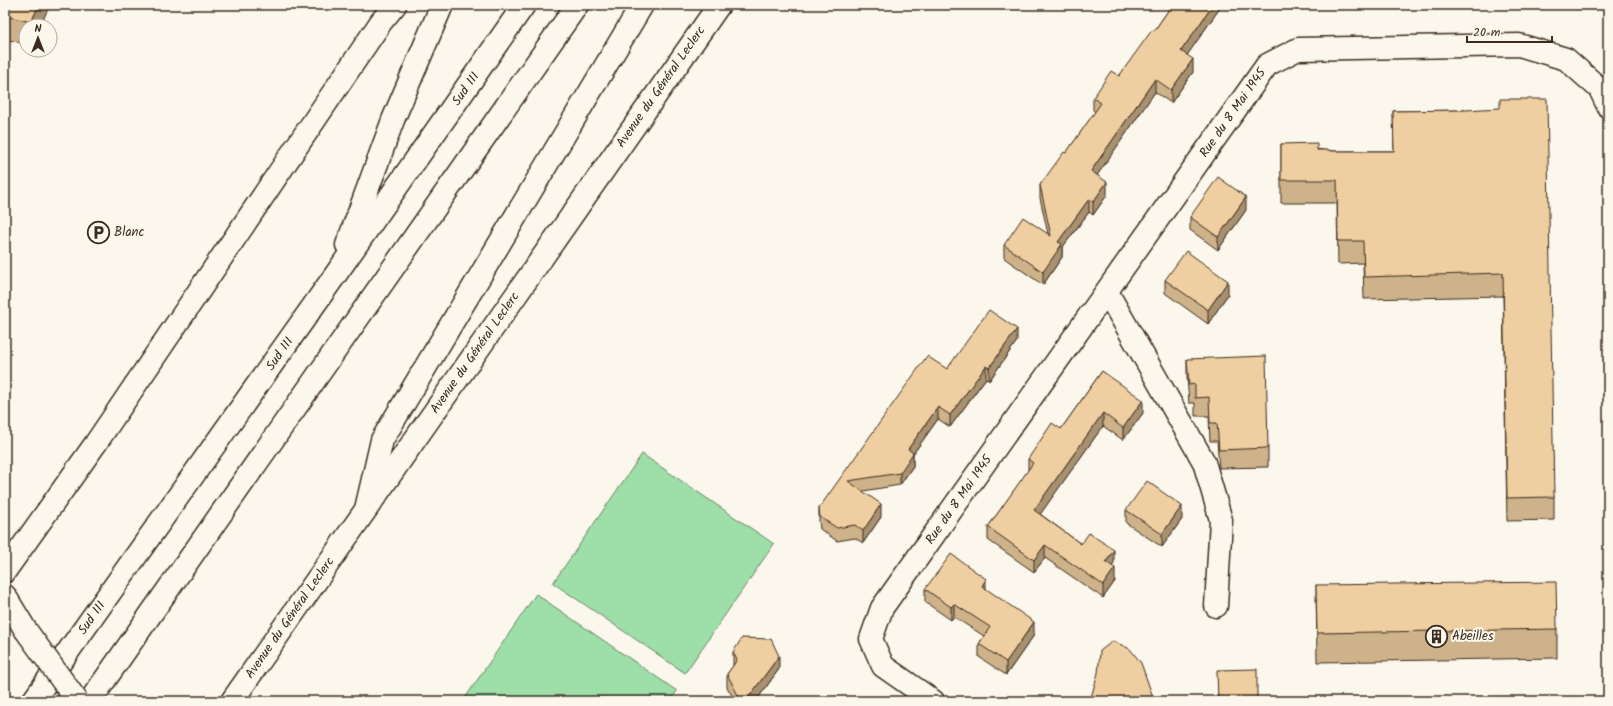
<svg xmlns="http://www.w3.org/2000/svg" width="1613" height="706" font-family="Kalam,sans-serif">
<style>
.green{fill:#9ddea9;stroke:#6c8464}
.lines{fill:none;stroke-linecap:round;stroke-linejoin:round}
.minor-casing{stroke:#3b2a1e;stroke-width:25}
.tertiary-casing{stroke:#3b2a1e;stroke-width:25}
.trunk-casing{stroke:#3b2a1e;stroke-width:25}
.minor{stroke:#fbf7ec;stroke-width:22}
.tertiary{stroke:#fbf7ec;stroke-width:22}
.trunk{stroke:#fbf7ec;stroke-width:22}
.tertiary-bridge-casing{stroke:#3b2a1e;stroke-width:25;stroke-linecap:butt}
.tertiary-bridge{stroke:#fbf7ec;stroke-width:22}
.wall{fill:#ceb28a;stroke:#3b2a1e}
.shaded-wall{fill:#a79171;stroke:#3b2a1e}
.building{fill:#efcfa1;stroke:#3b2a1e}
.labels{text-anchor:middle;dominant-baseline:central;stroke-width:4;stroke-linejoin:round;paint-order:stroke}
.street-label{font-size:13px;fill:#3b2a1e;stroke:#fbf7ec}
.poi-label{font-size:13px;fill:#3b2a1e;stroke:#fbf7ec;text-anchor:start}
</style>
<rect width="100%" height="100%" fill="#fbf7ec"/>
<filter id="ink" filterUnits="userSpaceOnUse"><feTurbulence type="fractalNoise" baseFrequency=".025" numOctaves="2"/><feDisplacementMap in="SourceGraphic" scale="8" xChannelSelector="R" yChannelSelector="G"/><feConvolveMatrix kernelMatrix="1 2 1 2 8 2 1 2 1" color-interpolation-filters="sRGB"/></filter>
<g filter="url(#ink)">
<g class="green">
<polygon points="642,454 774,544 685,673 553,583"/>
<polygon points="536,594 677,691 670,701 463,701"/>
</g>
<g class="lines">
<defs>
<g id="minor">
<polyline points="1107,292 1204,462 1221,520 1216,606"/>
<polyline points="5,571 96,443 381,22 395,5"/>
<polyline points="933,701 883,666 871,639 882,608 1267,65 1298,49 1519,45 1566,59 1600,89 1608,106"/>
</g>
<g id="tertiary">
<polyline points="5,596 25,629"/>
<polyline points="232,701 719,5"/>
</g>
<g id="trunk">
<polyline points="347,245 393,120 442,5"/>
<polyline points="366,509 382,440 642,5"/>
<polyline points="33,701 336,274 524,5"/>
<polyline points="90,701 577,5"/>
</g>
</defs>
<use href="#minor" class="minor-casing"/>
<use href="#tertiary" class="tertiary-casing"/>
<use href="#trunk" class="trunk-casing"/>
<use href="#minor" class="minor"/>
<use href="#tertiary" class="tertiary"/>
<use href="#trunk" class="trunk"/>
<defs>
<polyline id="tertiary-bridge" points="25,629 77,701"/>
</defs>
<use href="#tertiary-bridge" class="tertiary-bridge-casing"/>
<use href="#tertiary-bridge" class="tertiary-bridge"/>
</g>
<g class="wall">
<polygon points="5,5 40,26 26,26 26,44 5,39"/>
<polygon points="1172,5 1222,5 1187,55 1193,72 1171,103 1155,92 1097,175 1107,195 1093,215 1089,212 1062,248 1062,257 1043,285 1004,258 1004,245 1048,234 1040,198 1040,185 1066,153 1095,112 1093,110 1093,98 1119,76 1154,31"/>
<polygon points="1465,110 1554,497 1554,520 1507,521 1503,296 1364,299 1363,263 1338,264 1337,203 1281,203 1281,144 1330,151 1394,151 1393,111"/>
<polygon points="1246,210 1218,250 1190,230 1190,217"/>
<polygon points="1165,280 1228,294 1208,324 1165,293"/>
<polygon points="1017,341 989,381 986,378 950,427 938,419 913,454 913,466 900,485 863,491 881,517 863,543 855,538 837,541 820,529 819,520 819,508 947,369"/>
<polygon points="1187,359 1268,448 1268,467 1219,468 1217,441 1210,441 1209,416 1195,416 1195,403 1189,403 1187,377"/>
<polygon points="1102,371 1143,413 1123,440 1103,426 1040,514 1081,544 1114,563 1112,566 1115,581 1103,598 1045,558 1034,572 988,540 988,527 1028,471 1028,459 1061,429"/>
<polygon points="1126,510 1182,519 1162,547 1126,523"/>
<polygon points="1316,585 1557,629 1557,658 1317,662"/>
<polygon points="925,589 986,589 1034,635 1006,675 979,657 979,644 984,636 954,617 951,620 925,602"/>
<polygon points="733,652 779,669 756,701 735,701 727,687 727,674 733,666"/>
</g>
<g class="shaded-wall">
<polygon points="39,5 50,5 40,26 31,26 31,22"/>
<polygon points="1213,5 1222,5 1181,64 1181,51"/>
<polygon points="1193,59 1193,72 1171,103 1171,90"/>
<polygon points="1155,79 1155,92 1091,184 1091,171"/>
<polygon points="1107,182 1107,195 1093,215 1093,202"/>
<polygon points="1246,197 1246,210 1218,250 1218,237"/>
<polygon points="1089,199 1089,212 1062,248 1062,257 1043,285 1043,272 1058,242"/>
<polygon points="1228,281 1228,294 1208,324 1208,310"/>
<polygon points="1017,329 1017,341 989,381 989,368"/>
<polygon points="986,366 986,378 950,427 950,415"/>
<polygon points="1143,400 1143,413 1123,440 1123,428"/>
<polygon points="938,407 938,419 913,454 913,466 900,485 900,473 908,449"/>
<polygon points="1103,413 1103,426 1034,523 1034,510"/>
<polygon points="881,504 881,517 863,543 863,531"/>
<polygon points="1182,506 1182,519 1162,547 1162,534"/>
<polygon points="1045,545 1045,558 1034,572 1034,560"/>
<polygon points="1114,550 1114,563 1106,574 1106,562"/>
<polygon points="1115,568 1115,581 1103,598 1103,585"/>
<polygon points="986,579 986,592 982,586"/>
<polygon points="954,604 954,617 951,620 951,607"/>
<polygon points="1034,622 1034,635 1006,675 1006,662"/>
<polygon points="779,656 779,669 756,701 746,701"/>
</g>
<g class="building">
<polygon points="5,5 39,5 31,22 5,16"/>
<polygon points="1172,5 1213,5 1181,51 1193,59 1171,90 1155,79 1091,171 1107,182 1093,202 1089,199 1058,242 1062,244 1043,272 1004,245 1023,217 1051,236 1040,185 1064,152 1066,153 1101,103 1093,98 1111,71 1119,76 1152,30 1154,31"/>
<polygon points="1500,99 1547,99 1554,497 1507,498 1503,273 1364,277 1363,241 1338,241 1337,180 1281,180 1281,144 1317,143 1317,150 1330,150 1330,151 1394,151 1393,111 1465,110 1500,108"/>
<polygon points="1218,177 1246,197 1218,237 1190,217"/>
<polygon points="1186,251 1228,281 1208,310 1165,280"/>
<polygon points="989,310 1017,329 989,368 986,366 950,415 938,407 908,449 913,453 900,473 848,481 881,504 863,531 855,525 837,528 820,517 819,508 927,356 947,369"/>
<polygon points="1266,356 1268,448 1219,450 1217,423 1210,423 1209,397 1195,398 1195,384 1189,385 1187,359"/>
<polygon points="1102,371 1143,400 1123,428 1103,413 1034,510 1081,544 1089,533 1114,550 1106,562 1115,568 1103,585 1045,545 1034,560 988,527 1033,463 1028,459 1052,423 1061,429"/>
<polygon points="1147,481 1182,506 1162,534 1126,510"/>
<polygon points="951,554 986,579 982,586 1034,622 1006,662 979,644 990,627 954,604 951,607 925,589"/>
<polygon points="1556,582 1557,629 1317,633 1316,585"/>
<polygon points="742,638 771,639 779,656 746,701 741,701 727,674 737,660 733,652"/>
<polygon points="1113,641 1130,649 1141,663 1154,700 1149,701 1090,701 1098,673 1100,651"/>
<polygon points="1257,669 1257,701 1218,701 1217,670"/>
</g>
</g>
<defs>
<symbol id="parking-ring" viewBox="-11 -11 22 22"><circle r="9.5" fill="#fbf7ec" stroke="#3b2a1e" stroke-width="1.5"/><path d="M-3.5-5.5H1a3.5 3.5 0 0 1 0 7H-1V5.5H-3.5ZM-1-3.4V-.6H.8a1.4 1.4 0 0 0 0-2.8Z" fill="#3b2a1e"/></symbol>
<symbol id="building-ring" viewBox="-11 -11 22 22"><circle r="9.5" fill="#fbf7ec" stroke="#3b2a1e" stroke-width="1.5"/><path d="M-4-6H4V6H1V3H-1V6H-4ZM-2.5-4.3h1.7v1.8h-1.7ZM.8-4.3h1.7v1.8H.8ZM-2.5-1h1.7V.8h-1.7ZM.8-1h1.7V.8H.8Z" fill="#3b2a1e"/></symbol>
</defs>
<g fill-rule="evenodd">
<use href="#parking-ring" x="86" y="220" width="25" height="25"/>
<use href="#building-ring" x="1424" y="624" width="25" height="25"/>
</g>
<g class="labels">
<g class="street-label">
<text transform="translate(661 87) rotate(-55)">Avenue du Général Leclerc</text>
<text transform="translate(466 89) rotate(-55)">Sud III</text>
<text transform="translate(1233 113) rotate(-55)">Rue du 8 Mai 1945</text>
<text transform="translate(475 353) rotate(-55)">Avenue du Général Leclerc</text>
<text transform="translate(280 354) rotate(-55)">Sud III</text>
<text transform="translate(959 500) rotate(-55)">Rue du 8 Mai 1945</text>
<text transform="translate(92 618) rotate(-55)">Sud III</text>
<text transform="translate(290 618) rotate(-55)">Avenue du Général Leclerc</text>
</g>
<g class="poi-label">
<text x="114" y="232">Blanc</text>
<text x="1452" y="636">Abeilles</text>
</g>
</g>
<rect width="1613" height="706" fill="none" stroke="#fbf7ec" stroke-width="20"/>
<rect x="10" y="10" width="1593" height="686" fill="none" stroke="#3b2a1e" stroke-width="1.5" filter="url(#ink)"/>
<g transform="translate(38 38)"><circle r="19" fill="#fbf7ec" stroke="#aea59a"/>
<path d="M0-3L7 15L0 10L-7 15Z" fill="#3b2a1e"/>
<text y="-6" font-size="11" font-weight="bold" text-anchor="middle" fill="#3b2a1e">N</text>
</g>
<path d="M1467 36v6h85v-6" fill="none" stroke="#3b2a1e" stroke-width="2"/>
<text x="1473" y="36" font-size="12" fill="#3b2a1e" stroke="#fbf7ec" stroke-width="3" paint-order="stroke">20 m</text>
</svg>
